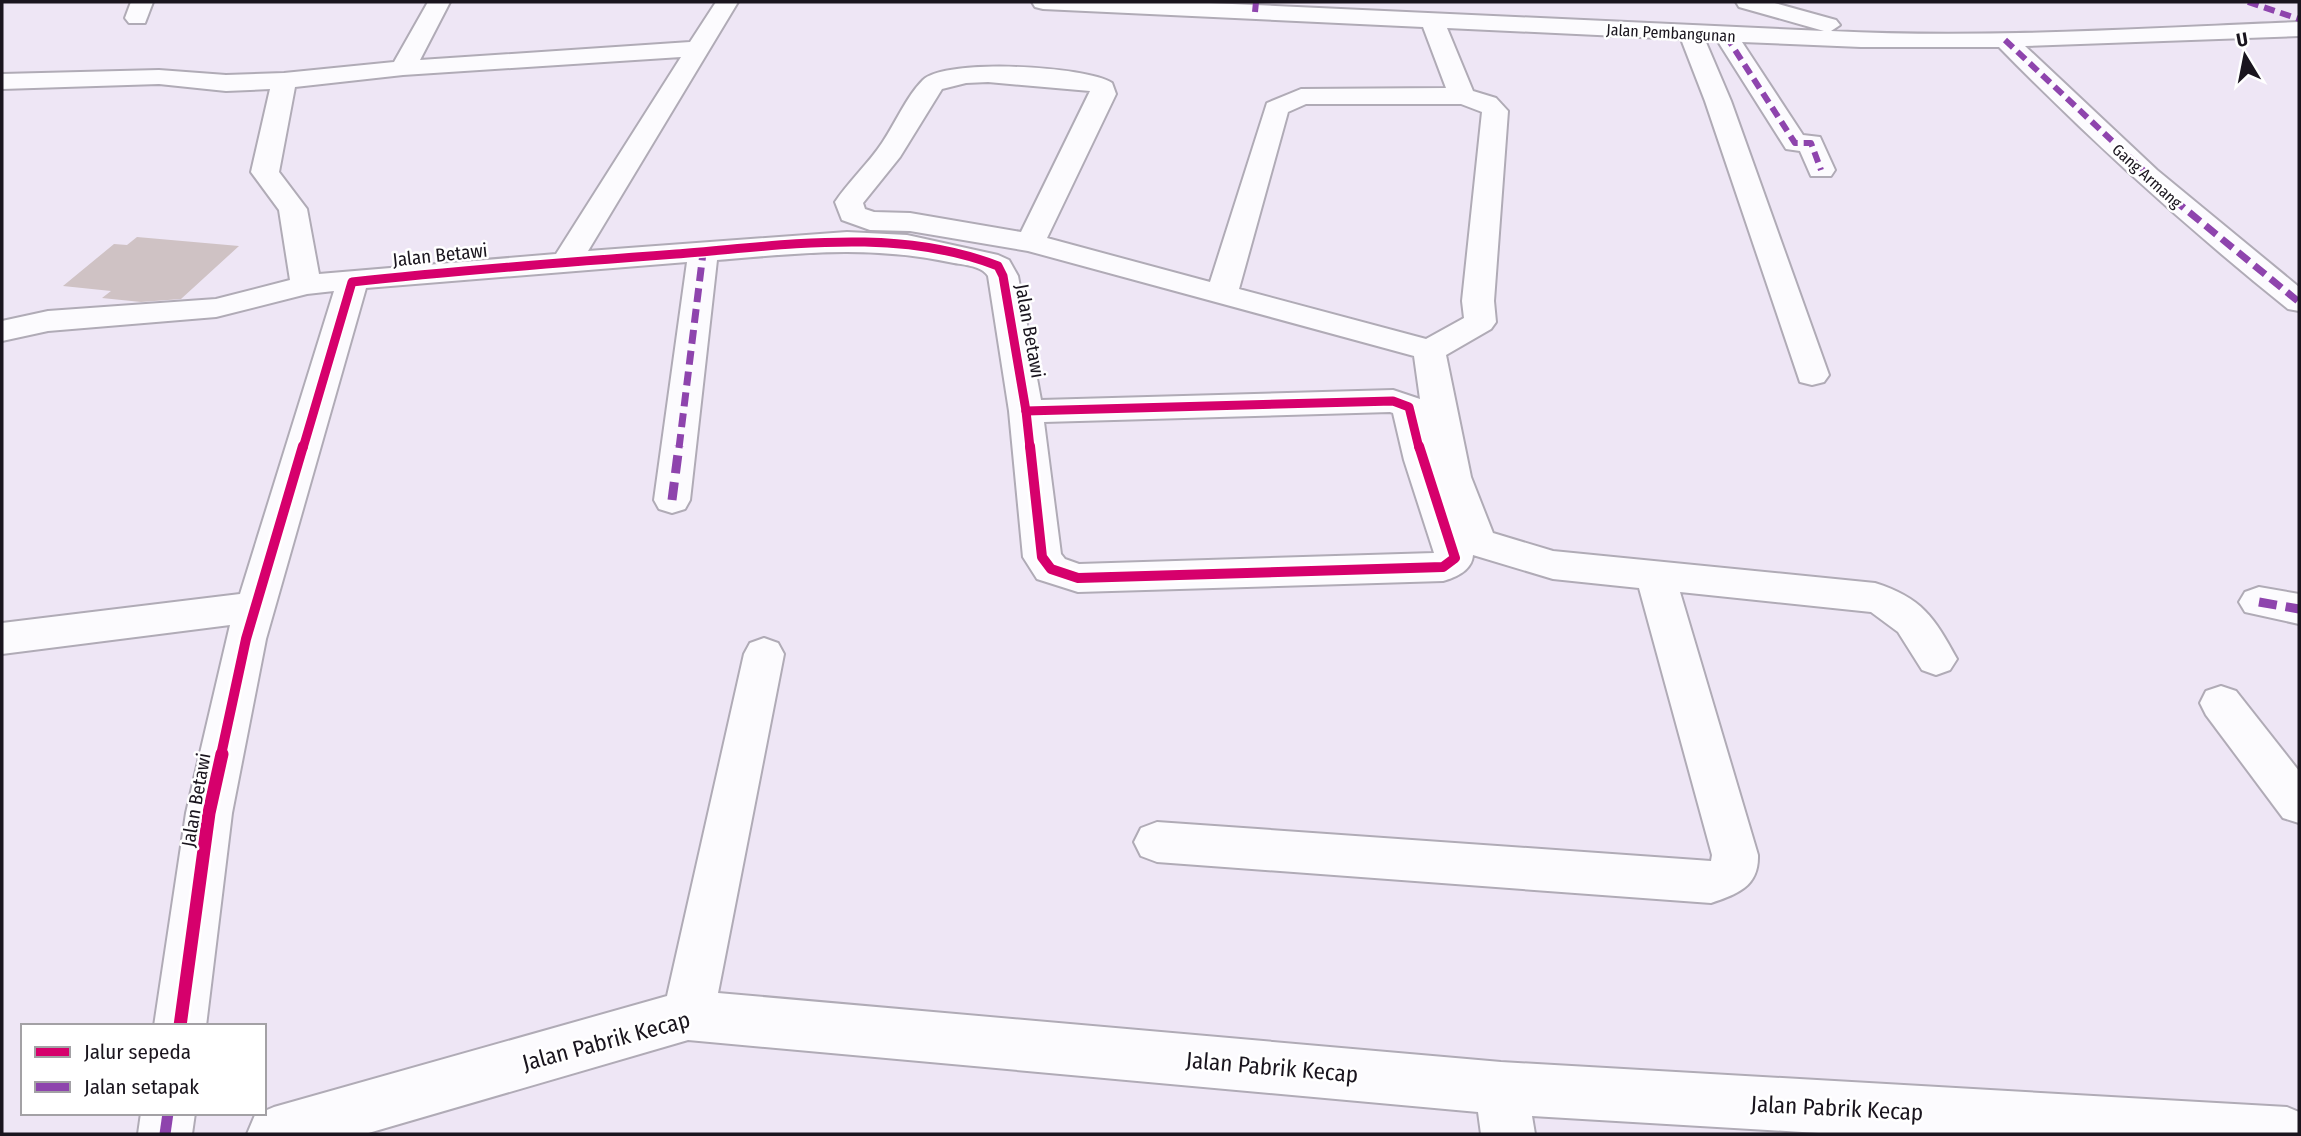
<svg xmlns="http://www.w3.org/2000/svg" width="2301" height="1136" font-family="'Fira Sans Condensed',sans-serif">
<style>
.building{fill:#cfc2c4}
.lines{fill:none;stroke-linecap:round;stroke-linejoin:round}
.minor-casing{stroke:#b0abb6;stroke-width:4}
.minor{fill:#fcfbfe;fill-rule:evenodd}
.quiet-far3{stroke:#8e44ad;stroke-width:6;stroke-dasharray:11 6;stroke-linecap:butt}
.quiet-far2{stroke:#8e44ad;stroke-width:7;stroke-dasharray:14 7;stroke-linecap:butt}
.quiet-far1{stroke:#8e44ad;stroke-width:9;stroke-dasharray:18 9;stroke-linecap:butt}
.quiet{stroke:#8e44ad;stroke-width:11;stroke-dasharray:22 11;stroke-linecap:butt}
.cycleway-far2-casing{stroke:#fff;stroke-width:12}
.cycleway-far1-casing{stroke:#fff;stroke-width:15}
.cycleway-casing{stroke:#fff;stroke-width:18}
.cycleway-far2{stroke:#d6006c;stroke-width:9}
.cycleway-far1{stroke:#d6006c;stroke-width:10}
.cycleway{stroke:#d6006c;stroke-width:13}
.labels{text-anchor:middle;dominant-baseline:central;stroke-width:5;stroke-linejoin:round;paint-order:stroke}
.far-street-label{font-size:16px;fill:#1a151e;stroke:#fff}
.street-label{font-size:19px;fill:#1a151e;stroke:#fff}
.near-street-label{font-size:23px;fill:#1a151e;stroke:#fff}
</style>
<rect width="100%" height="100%" fill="#eee6f5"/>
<polygon class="building" points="137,237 239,246 181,299 141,302 102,298 111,291 63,286 114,244 127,245"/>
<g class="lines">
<defs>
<g id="minor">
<polygon points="131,2 153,2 145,23 129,23 125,18"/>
<path d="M 428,2 L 450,2 L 420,60 L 690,42 L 716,2 L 738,2 L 588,251 L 847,232 L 907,235 L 998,255 L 1009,260 L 1018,276 L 1041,400 L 1393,390 L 1420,399 L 1414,356 L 1028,251 L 910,231 L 870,230 L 842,220 L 835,202 C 849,181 868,164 882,143 C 895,124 906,97 923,80 C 946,58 1086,66 1112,83 L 1116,94 L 1047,238 L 1210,282 L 1267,103 L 1301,89 L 1446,88 L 1423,27 L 1043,9 L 1035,7 L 1032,2 L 1187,2 L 1824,31 L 1739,7 L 1736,2 L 1771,2 L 1836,20 L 1840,25 L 1831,31 C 1986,39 2143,28 2299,22 L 2299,36 L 2025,46 L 2157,170 L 2299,287 L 2299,311 L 2288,309 C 2186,227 2090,140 1999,47 L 1861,47 L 1742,42 L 1803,135 L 1820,137 L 1835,170 L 1831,176 L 1811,176 L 1800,151 L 1786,149 L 1717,40 L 1705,40 L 1731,101 L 1829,375 L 1824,382 L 1812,385 L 1800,382 L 1705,101 L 1681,39 L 1447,28 L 1473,91 L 1496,98 L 1508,111 L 1494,301 L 1496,322 L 1491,329 L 1446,355 L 1471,477 L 1493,533 L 1553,551 L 1875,583 C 1922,598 1934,617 1957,659 L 1950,670 L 1936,675 L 1922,670 L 1898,632 L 1871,612 L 1680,592 L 1758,855 C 1759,887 1737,894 1711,903 L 1157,862 L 1141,856 L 1134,842 L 1141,828 L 1157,822 L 1711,861 L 1712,855 L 1639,588 L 1553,579 L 1473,555 C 1472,570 1457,577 1443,581 L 1078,592 L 1037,579 L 1023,557 L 1009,411 L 988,276 C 982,266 965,265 954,263 C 871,245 801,253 717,260 L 690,500 L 685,509 L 672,513 L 659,509 L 654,500 L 687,262 L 366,288 L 266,639 L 232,813 L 206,1026 L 154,1026 L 186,813 L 230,625 L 2,654 L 2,623 L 240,594 L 334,291 L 307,294 L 216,317 L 48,331 L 2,341 L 2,321 L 48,311 L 216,299 L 290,280 L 279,210 L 251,172 L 270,89 L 226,91 L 159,84 L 2,89 L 2,74 L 159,70 L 226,75 L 284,73 L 394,62 ZM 681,57 L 556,254 L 319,274 L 307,209 L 279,172 L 295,87 L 403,75 ZM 988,82 L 1090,91 L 1021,232 L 910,213 L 874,212 L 865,209 L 863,203 L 900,157 L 942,89 L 966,83 ZM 1306,104 L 1461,104 L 1482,112 L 1462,301 L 1464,318 L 1426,339 L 1239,289 L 1288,112 ZM 1390,412 L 1393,413 L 1404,460 L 1434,553 L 1079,564 L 1065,559 L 1061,554 L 1044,422 Z"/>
<polygon points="2259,587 2299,594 2299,624 2245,612 2239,602 2245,592"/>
<polygon points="764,638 778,643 784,654 718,993 1501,1062 2287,1107 2299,1112 2299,1134 1835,1134 1532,1116 1535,1134 1481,1134 1478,1112 688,1040 365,1134 247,1134 255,1115 274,1107 667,996 744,654 750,643"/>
<polygon points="2221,686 2236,691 2299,771 2299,823 2283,818 2206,715 2200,703 2206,691"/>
<polygon points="141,1113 195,1113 192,1134 138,1134"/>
</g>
</defs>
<use href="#minor" class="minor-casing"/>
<use href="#minor" class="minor"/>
<g class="quiet-far3">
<polyline points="2248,2 2299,19"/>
<polyline points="1255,12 1256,2"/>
<polyline points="1726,36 1795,143 1811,143 1821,170"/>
<polyline points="2005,40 2175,200"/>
</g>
<g class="quiet-far2">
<polyline points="2173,199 2299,302"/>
<polyline points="679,448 703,253"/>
</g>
<g class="quiet-far1">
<polyline points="672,500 679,446"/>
<polyline points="2259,602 2299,609"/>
</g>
<polyline class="quiet" points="165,1134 168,1113"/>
<defs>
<g id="cycleway-far2">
<polyline points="1026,411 1030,448"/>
<polyline points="1026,411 1393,401 1409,407 1419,448"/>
<path d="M 303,448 L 352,282 C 460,270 568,262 676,254 C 782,246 896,226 998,266 L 1003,276 L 1026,411"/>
</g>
<g id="cycleway-far1">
<polyline points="1030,446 1042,557 1051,569 1078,578 1443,567 1455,558 1419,446"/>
<polyline points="221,755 246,639 303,446"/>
</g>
<polyline id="cycleway" points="180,1026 209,813 222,754"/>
</defs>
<use href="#cycleway-far2" class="cycleway-far2-casing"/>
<use href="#cycleway-far1" class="cycleway-far1-casing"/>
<use href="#cycleway" class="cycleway-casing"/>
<use href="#cycleway-far2" class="cycleway-far2"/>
<use href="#cycleway-far1" class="cycleway-far1"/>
<use href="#cycleway" class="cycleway"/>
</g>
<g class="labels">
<g class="far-street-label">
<text transform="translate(1671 33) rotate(3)">Jalan Pembangunan</text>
<text transform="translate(2147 176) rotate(42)">Gang Armang</text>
</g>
<g class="street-label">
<text transform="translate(440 255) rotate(-6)">Jalan Betawi</text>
<text transform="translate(1030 331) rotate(80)">Jalan Betawi</text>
<text transform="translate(196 800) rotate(-80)">Jalan Betawi</text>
</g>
<g class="near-street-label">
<text transform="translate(606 1041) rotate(-15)">Jalan Pabrik Kecap</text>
<text transform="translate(1272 1067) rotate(5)">Jalan Pabrik Kecap</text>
<text transform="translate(1837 1108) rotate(3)">Jalan Pabrik Kecap</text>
</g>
</g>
<rect width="2301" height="1136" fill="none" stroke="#1a151e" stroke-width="7"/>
<rect x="21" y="1024" width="245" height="91" fill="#ffffff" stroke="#a3a1a5" stroke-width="2"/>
<rect x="35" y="1047" width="35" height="10" fill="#d6006c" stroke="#a3a1a5" stroke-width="2"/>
<text x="84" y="1059" font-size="21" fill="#1a151e">Jalur sepeda</text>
<rect x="35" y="1082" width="35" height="10" fill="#8e44ad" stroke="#a3a1a5" stroke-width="2"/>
<text x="84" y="1094" font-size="21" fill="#1a151e">Jalan setapak</text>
<g transform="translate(2245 56) rotate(350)" stroke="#ffffff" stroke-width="5" paint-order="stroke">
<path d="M0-5L12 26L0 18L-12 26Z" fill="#1a151e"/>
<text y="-10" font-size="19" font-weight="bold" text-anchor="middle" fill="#1a151e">U</text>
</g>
</svg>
